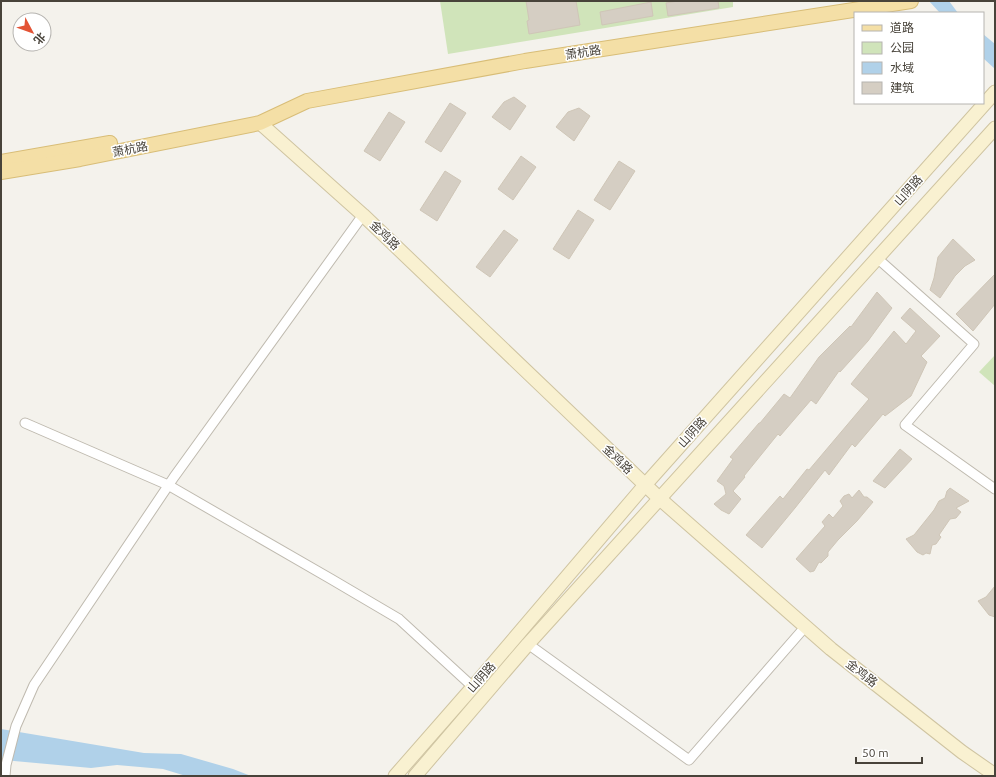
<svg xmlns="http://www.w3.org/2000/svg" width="996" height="777" font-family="Ubuntu,'Noto Sans SC',sans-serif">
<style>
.green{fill:#d0e4ba}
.water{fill:#b0d1e9}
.building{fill:#d5cec3;stroke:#cfc6b7}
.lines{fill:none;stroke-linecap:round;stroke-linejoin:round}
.street-casing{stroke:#bfbaaf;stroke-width:11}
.secondary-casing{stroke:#cfc4a1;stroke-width:15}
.primary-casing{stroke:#d8bd77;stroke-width:16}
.street{stroke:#fff;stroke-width:9}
.secondary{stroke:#f9f1d1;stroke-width:13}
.primary{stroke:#f4dfa6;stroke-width:14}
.labels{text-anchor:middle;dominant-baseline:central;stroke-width:3;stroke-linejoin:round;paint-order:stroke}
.street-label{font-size:12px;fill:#48433a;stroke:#fff}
</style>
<rect width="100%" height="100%" fill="#f4f2ec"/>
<g class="green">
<polygon points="440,1 733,1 733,7 448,54"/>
<polygon points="995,355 995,386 979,372"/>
</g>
<g class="water">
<polygon points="929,1 949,1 958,13 940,13"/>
<polygon points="983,34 995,44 995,69 983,58"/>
<polygon points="1,729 144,753 181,754 233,769 251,776 186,776 163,769 117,765 91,768 14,761 1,759"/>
</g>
<g class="building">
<polygon points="526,1 576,1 580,25 529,34 527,21 529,20"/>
<polygon points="678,1 718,1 719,8 668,16 666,3"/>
<polygon points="651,2 653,16 602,25 600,12"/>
<polygon points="514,97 526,106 510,130 492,117 504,102"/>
<polygon points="450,103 466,113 441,152 425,142"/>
<polygon points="579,108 590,116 574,141 556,127 568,112"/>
<polygon points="389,112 405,122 380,161 364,151"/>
<polygon points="521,156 536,167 513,200 498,189"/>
<polygon points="619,161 635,171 610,210 594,200"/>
<polygon points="445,171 461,181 437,221 420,210"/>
<polygon points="578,210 594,220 569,259 553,249"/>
<polygon points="504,230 518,240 490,277 476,267"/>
<polygon points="953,239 975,260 965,266 955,276 940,298 930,290 934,278 938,257"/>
<polygon points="995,274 995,304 973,331 956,314"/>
<polygon points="877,292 892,308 868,341 840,372 839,371 816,404 811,400 780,436 778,434 744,476 745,477 733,491 741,499 729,514 721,510 714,504 726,494 724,486 717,481 733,459 730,457 759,423 760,423 784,394 790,398 819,357 850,326 851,327"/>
<polygon points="910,308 940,336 921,356 927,362 911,396 885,416 883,414 855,447 852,444 829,475 825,470 795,508 762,548 746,535 780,496 783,499 807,469 809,470 869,399 851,384 894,331 906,344 916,331 901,318"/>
<polygon points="900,449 912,459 885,488 873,481"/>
<polygon points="950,488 969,501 956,508 961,512 956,518 950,519 939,535 941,537 936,544 932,545 930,554 926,553 923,555 917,552 906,539 914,535 934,510 939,501 945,498 947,491"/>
<polygon points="859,490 864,497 867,497 873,502 857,521 838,540 828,552 828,556 821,563 819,562 814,571 810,572 796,559 825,526 822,522 829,514 833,518 843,506 840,501 844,496 849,494 852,498"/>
<polygon points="995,586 995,617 989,615 978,601 986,597"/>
</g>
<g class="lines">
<defs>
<g id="street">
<polyline points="877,258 974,344 905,425 995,489"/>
<polyline points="25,423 168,485 331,579 399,619 473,687"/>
<polyline points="528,644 689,760 805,627"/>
<polyline points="5,776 6,765 16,726 34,685 174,477 363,215"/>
</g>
<g id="secondary">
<polyline points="260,123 363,215 660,499 831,649 962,752 995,775"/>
<polyline points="395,776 473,687 645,485 995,92"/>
<polyline points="415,776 528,644 995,128"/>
</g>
<g id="primary">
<polyline points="1,162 110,143"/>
<polyline points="1,172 80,159 260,123 307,101 525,61 911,1"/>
</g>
</defs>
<use href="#street" class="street-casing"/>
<use href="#secondary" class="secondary-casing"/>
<use href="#primary" class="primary-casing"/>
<use href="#street" class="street"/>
<use href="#secondary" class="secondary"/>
<use href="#primary" class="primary"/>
</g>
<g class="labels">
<g class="street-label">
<text transform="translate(583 52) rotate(-9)">萧杭路</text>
<text transform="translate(130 149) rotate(-11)">萧杭路</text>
<text transform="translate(908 190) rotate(-48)">山阴路</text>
<text transform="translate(385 235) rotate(44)">金鸡路</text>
<text transform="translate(692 432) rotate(-48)">山阴路</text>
<text transform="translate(618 459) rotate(44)">金鸡路</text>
<text transform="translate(862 673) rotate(38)">金鸡路</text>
<text transform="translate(481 677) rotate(-49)">山阴路</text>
</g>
</g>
<rect width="996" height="777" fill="none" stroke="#48433a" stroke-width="4"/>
<rect x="854" y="12" width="130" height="92" fill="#ffffff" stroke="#b6b4b0"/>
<rect x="862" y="25" width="20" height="6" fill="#f4dfa6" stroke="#b6b4b0"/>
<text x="890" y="32" font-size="12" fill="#48433a">道路</text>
<rect x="862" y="42" width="20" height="12" fill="#d0e4ba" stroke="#b6b4b0"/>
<text x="890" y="52" font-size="12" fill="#48433a">公园</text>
<rect x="862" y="62" width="20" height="12" fill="#b0d1e9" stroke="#b6b4b0"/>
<text x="890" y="72" font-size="12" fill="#48433a">水域</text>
<rect x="862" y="82" width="20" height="12" fill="#d5cec3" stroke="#b6b4b0"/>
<text x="890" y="92" font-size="12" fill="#48433a">建筑</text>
<g transform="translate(32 32) rotate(131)"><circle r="19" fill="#ffffff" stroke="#b6b4b0"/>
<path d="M0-3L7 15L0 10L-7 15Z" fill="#e35335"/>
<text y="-6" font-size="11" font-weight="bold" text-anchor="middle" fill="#48433a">北</text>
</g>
<path d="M856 757v6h66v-6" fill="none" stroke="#48433a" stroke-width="2"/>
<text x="862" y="757" font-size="12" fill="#48433a" stroke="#ffffff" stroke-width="3" paint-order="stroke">50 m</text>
</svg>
